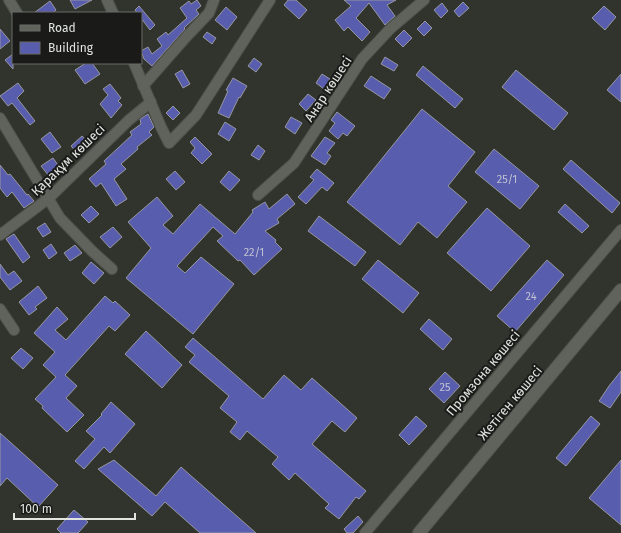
<svg xmlns="http://www.w3.org/2000/svg" width="621" height="533" font-family="'Fira Sans',sans-serif">
<style>
.building{fill:#585dad;stroke:#9697a0}
.lines{fill:none;stroke-linecap:round;stroke-linejoin:round}
.street-casing{stroke:#4d504a;stroke-width:12}
.secondary-casing{stroke:#4d504a;stroke-width:14}
.street{stroke:#5f635b;stroke-width:10}
.secondary{stroke:#5f635b;stroke-width:12}
.labels{text-anchor:middle;dominant-baseline:central;stroke-width:4;stroke-linejoin:round;paint-order:stroke}
.number-label{font-size:11px;fill:#bfc2d2}
.street-label{font-size:13px;fill:#e1e4df;stroke:#1a1b18}
</style>
<rect width="100%" height="100%" fill="#31342d"/>
<g class="building">
<polygon points="70,0 92,0 75,9"/>
<polygon points="197,0 201,6 196,10 199,14 184,28 185,29 152,66 144,59 141,51 148,47 152,54 162,46 157,39 166,32 168,35 187,18 180,8 189,1 191,4"/>
<polygon points="288,0 296,0 307,10 299,19 284,5"/>
<polygon points="344,0 396,0 387,5 395,16 385,25 369,3 356,18 370,32 362,41 348,27 344,31 335,20 351,6"/>
<polygon points="50,1 56,10 53,13 34,13"/>
<polygon points="463,2 469,8 459,17 454,11"/>
<polygon points="442,3 448,11 441,18 434,10"/>
<polygon points="139,6 155,25 150,30 141,18 141,13 137,13 135,10"/>
<polygon points="604,6 616,17 605,30 592,18"/>
<polygon points="226,7 237,17 227,30 215,20"/>
<polygon points="425,21 432,28 424,36 417,29"/>
<polygon points="0,29 10,41 0,49"/>
<polygon points="404,30 412,38 403,47 395,39"/>
<polygon points="207,32 216,38 212,44 203,37"/>
<polygon points="13,54 13,69 5,60"/>
<polygon points="385,57 398,65 394,71 381,64"/>
<polygon points="254,58 262,64 256,72 248,66"/>
<polygon points="86,63 92,63 100,74 85,84 75,70"/>
<polygon points="423,66 463,99 455,108 416,75"/>
<polygon points="182,70 190,84 183,88 175,74"/>
<polygon points="516,70 568,113 554,130 502,87"/>
<polygon points="322,74 330,79 324,89 316,83"/>
<polygon points="621,74 621,102 607,90"/>
<polygon points="371,76 391,89 384,99 364,86"/>
<polygon points="233,78 247,86 240,98 239,97 229,118 218,113 228,91 226,90"/>
<polygon points="18,83 24,91 17,98 35,121 30,125 12,103 8,106 0,96"/>
<polygon points="110,84 121,98 118,101 122,105 111,118 100,104 108,95 103,89"/>
<polygon points="308,94 316,100 306,111 299,104"/>
<polygon points="173,106 180,113 173,120 166,113"/>
<polygon points="422,109 475,152 448,186 467,202 437,238 418,222 400,245 347,202"/>
<polygon points="337,112 355,126 347,136 343,133 338,139 329,131 335,123 331,120"/>
<polygon points="148,114 154,127 149,132 152,135 137,147 138,149 121,164 126,169 114,179 127,199 116,206 101,183 96,187 89,179 106,164 104,161 132,135 130,132 141,124 140,119"/>
<polygon points="291,117 302,123 295,134 285,127"/>
<polygon points="225,122 236,129 229,141 218,134"/>
<polygon points="50,132 61,147 52,153 41,139"/>
<polygon points="82,136 89,144 78,154 71,146"/>
<polygon points="195,137 212,154 202,164 191,153 195,148 190,142"/>
<polygon points="325,137 335,143 327,153 331,156 325,165 311,156"/>
<polygon points="258,145 265,151 259,160 251,155"/>
<polygon points="494,149 539,186 520,209 475,172"/>
<polygon points="53,158 60,168 49,176 41,166"/>
<polygon points="571,160 620,203 612,213 563,169"/>
<polygon points="0,165 8,175 10,174 27,195 28,194 34,201 24,208 12,192 7,197 0,188"/>
<polygon points="317,169 334,183 327,191 322,187 306,204 298,197 314,180 310,177"/>
<polygon points="175,171 185,182 176,190 166,179"/>
<polygon points="229,171 240,180 230,191 220,182"/>
<polygon points="287,194 295,204 277,219 279,223 265,231 276,240 275,242 282,249 254,275 240,260 238,261 217,241 223,236 213,227 177,266 185,273 201,257 234,284 193,334 126,278 151,248 128,222 157,197 173,216 163,225 173,234 200,204 235,234 253,212 252,210 265,202 269,209"/>
<polygon points="565,204 589,226 582,233 558,212"/>
<polygon points="91,206 99,214 89,223 81,215"/>
<polygon points="487,208 530,246 491,291 447,253"/>
<polygon points="319,216 366,252 355,266 308,231"/>
<polygon points="45,223 51,232 43,237 37,228"/>
<polygon points="113,227 122,237 110,248 100,237"/>
<polygon points="14,234 30,257 23,263 6,239"/>
<polygon points="51,244 57,253 49,259 43,250"/>
<polygon points="75,245 82,253 70,261 64,253"/>
<polygon points="378,260 419,293 403,313 362,279"/>
<polygon points="547,260 564,275 515,332 497,316"/>
<polygon points="91,262 104,273 94,284 82,273"/>
<polygon points="0,264 8,275 14,271 22,281 10,290 0,277"/>
<polygon points="38,286 47,298 35,307 37,309 29,315 19,302"/>
<polygon points="105,296 113,303 115,301 130,315 115,331 109,326 65,375 77,386 66,398 84,415 67,432 42,408 43,406 35,399 56,377 43,365 55,352 34,333 57,307 68,319 55,330 66,340"/>
<polygon points="429,319 452,339 443,350 420,329"/>
<polygon points="146,331 182,365 162,388 125,354"/>
<polygon points="193,338 263,399 284,375 301,390 312,378 357,418 345,432 332,421 312,444 366,491 359,499 356,497 339,519 325,508 329,504 295,473 289,480 272,464 278,457 247,431 240,440 230,432 237,422 220,408 229,396 189,362 195,355 185,347"/>
<polygon points="21,348 33,358 23,369 11,358"/>
<polygon points="621,371 621,392 610,408 599,401 609,386"/>
<polygon points="445,372 460,386 444,403 429,389"/>
<polygon points="111,402 135,424 110,453 104,447 84,469 75,461 95,439 86,431 102,415 101,414"/>
<polygon points="416,416 427,426 409,445 399,435"/>
<polygon points="591,416 600,424 566,466 556,458"/>
<polygon points="0,433 58,485 38,507 7,478 0,486"/>
<polygon points="114,460 156,496 181,467 256,533 200,533 165,502 152,516 98,469"/>
<polygon points="621,460 621,525 589,498"/>
<polygon points="74,510 88,522 78,533 61,533 57,529"/>
<polygon points="358,516 363,522 353,533 347,533 344,529"/>
</g>
<g class="lines">
<defs>
<g id="street">
<polyline points="9,0 17,13"/>
<polyline points="107,0 113,13"/>
<polyline points="134,63 161,127 169,143 196,115 270,0"/>
<polyline points="143,86 186,37 209,13 214,0"/>
<polyline points="0,118 60,218 92,251 112,269"/>
<polyline points="258,195 294,163 362,59 390,29 424,0"/>
<polyline points="0,235 49,198 129,120 151,102"/>
<polyline points="0,309 14,330"/>
<polyline points="365,533 621,230"/>
</g>
<polyline id="secondary" points="419,533 621,290"/>
</defs>
<use href="#street" class="street-casing"/>
<use href="#secondary" class="secondary-casing"/>
<use href="#street" class="street"/>
<use href="#secondary" class="secondary"/>
</g>
<g class="labels">
<g class="number-label">
<text x="507" y="179">25/1</text>
<text x="254" y="252">22/1</text>
<text x="531" y="296">24</text>
<text x="445" y="387">25</text>
</g>
<g class="street-label">
<text transform="translate(328 89) rotate(-57)">Анар көшесі</text>
<text transform="translate(68 160) rotate(-44)">Қарақұм көшесі</text>
<text transform="translate(483 373) rotate(-50)">Промзона көшесі</text>
<text transform="translate(510 403) rotate(-50)">Жетіген көшесі</text>
</g>
</g>
<rect x="12" y="12" width="130" height="52" fill="#1a1b18" stroke="#6a6b68"/>
<rect x="20" y="25" width="20" height="6" fill="#5f635b" stroke="#6a6b68"/>
<text x="48" y="32" font-size="12" fill="#e1e4df">Road</text>
<rect x="20" y="42" width="20" height="12" fill="#585dad" stroke="#6a6b68"/>
<text x="48" y="52" font-size="12" fill="#e1e4df">Building</text>
<path d="M14 513v6h121v-6" fill="none" stroke="#e1e4df" stroke-width="2"/>
<text x="20" y="513" font-size="12" fill="#e1e4df" stroke="#1a1b18" stroke-width="3" paint-order="stroke">100 m</text>
</svg>
